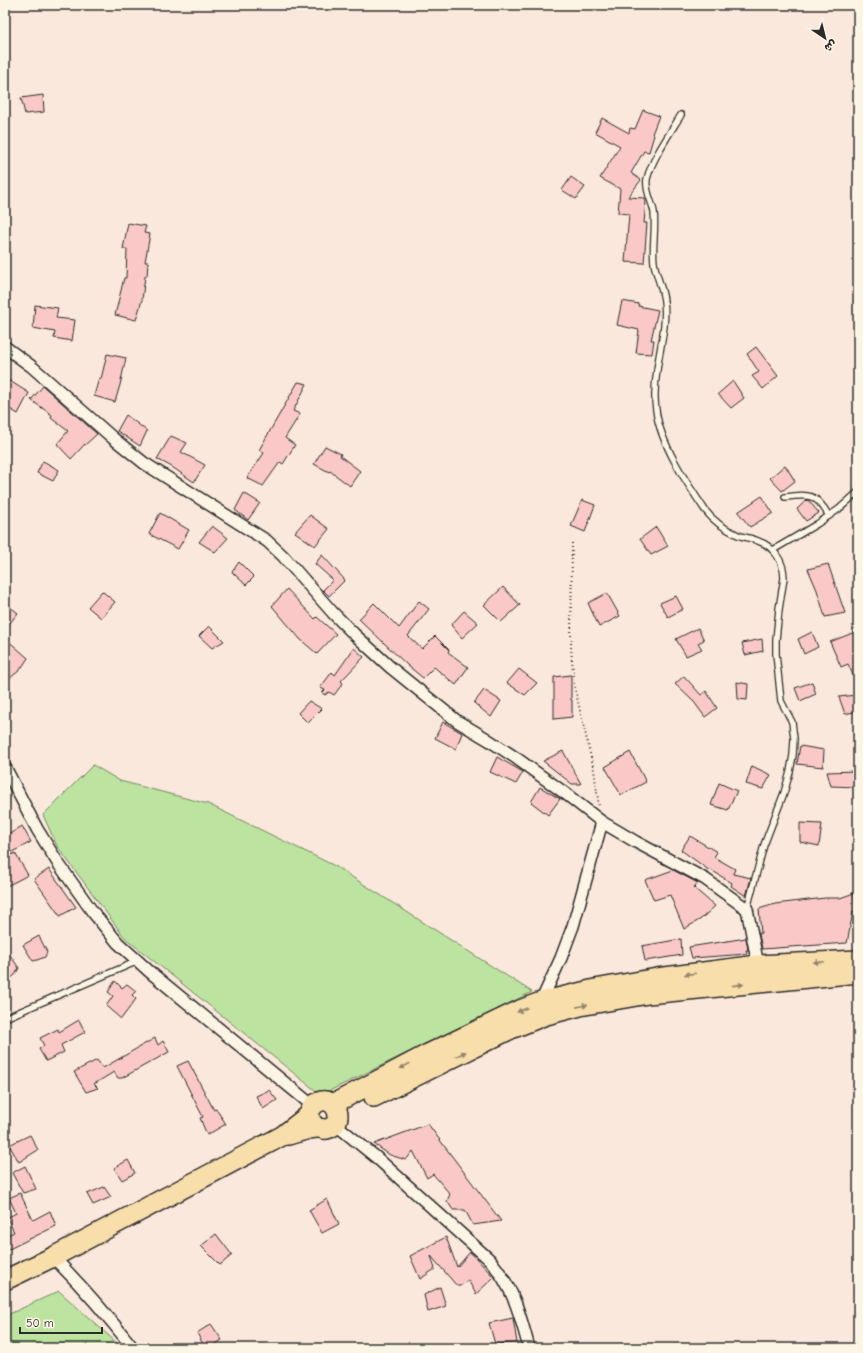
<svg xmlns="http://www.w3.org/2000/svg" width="863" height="1353" font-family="'Comic Neue','Playpen Sans Arabic',sans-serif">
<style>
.green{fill:#bce39f;stroke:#748765}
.building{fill:#fac9c7;stroke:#2b2b2b}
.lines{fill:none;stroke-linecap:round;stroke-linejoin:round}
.service-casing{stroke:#2b2b2b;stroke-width:8}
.minor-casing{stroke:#2b2b2b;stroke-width:14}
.trunk-casing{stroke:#2b2b2b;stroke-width:22}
.path{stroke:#2b2b2b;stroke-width:2;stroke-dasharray:1 3;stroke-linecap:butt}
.service{stroke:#fcf5e5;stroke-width:5.5}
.minor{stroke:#fcf5e5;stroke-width:11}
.trunk{stroke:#f8deab;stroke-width:19}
.oneway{fill:#92846b}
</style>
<rect width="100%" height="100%" fill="#fbe8dc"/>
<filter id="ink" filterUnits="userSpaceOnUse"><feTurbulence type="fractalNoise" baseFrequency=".025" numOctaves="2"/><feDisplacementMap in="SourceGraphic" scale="8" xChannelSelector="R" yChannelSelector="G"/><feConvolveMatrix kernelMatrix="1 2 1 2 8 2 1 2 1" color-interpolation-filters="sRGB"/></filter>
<g filter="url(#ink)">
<g class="green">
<polygon points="93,765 120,781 208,804 335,866 532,992 321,1095 125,938 57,846 43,815"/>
<polygon points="59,1291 118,1344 115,1348 5,1348 5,1316"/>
</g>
<g class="building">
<polygon points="43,95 44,112 25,114 21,98"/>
<polygon points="643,110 659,116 652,134 654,135 649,152 644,151 631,173 641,180 628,197 645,198 646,201 644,223 647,223 644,263 625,262 629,214 618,213 620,189 600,178 620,146 595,132 602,118 629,133 630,128 635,129"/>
<polygon points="571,177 585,187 576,199 562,190"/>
<polygon points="128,223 146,226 144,233 150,234 145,262 148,262 147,276 145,276 142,300 136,320 115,315 124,278 126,278 127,249 123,249"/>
<polygon points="622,301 639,304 638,306 658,310 651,340 654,340 652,354 636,353 639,330 617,325"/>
<polygon points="35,305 58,308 56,318 75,320 72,341 54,338 55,332 33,328"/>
<polygon points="756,347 778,376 763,389 752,376 759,372 747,354"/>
<polygon points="107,354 126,358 120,385 115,402 94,396 99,378 101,379"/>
<polygon points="5,378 29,393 18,414 5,406"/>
<polygon points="733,381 744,398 731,408 718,394"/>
<polygon points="298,382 307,384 293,411 300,414 285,438 295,445 283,464 280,462 263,486 247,478 264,453 259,450"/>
<polygon points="43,386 97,434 85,445 85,444 71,459 57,444 68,431 51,418 52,415 31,400"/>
<polygon points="126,415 147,431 140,446 117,431"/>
<polygon points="171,436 187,443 181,452 205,465 194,482 172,467 157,459"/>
<polygon points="325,446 341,454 340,456 360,471 350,486 330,471 329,472 314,464"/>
<polygon points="43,461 59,470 53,481 37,473"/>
<polygon points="785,465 795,481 782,491 770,478"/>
<polygon points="244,493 260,503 248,520 235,510"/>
<polygon points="762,496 773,513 750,527 738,512"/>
<polygon points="582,500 595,505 585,532 571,526"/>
<polygon points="807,500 809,501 819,513 806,521 797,509"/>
<polygon points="160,513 189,530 178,549 149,534"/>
<polygon points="310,515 329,529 315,546 295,532"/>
<polygon points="212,526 228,538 215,552 199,542"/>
<polygon points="656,527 668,546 651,555 640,539"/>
<polygon points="322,555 345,580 329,596 323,590 333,580 315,564"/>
<polygon points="239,562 254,577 246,585 232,572"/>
<polygon points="828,564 845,613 825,617 817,590 808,569"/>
<polygon points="503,587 520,605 501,622 484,605"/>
<polygon points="287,589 315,619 317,617 336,634 317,654 300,639 272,606"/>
<polygon points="102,591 115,602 101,618 88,607"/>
<polygon points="607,593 620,616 599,627 588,603"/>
<polygon points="676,596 683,609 668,617 660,603"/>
<polygon points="419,601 429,609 408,636 422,649 435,636 449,650 448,652 468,667 456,685 434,667 423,678 407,665 359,619 374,603 399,628"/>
<polygon points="5,603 18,613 5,629"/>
<polygon points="464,611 478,623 462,638 451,625"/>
<polygon points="209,626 224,641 212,648 199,636"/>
<polygon points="698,628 704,640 698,643 702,649 686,656 676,639"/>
<polygon points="812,632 818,647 804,654 798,639"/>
<polygon points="855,632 858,641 858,686 848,664 841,667 830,642"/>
<polygon points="5,638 28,658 20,670 5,682"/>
<polygon points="762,639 763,651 745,655 742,643"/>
<polygon points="354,648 364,657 341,681 343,683 334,695 329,692 325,695 322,693 325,690 320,688 332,672 335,675"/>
<polygon points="519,669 537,683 525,695 507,683"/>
<polygon points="571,675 571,700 572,700 572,717 554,719 554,677"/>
<polygon points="684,676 701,695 706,691 717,708 705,717 694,702 675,684"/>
<polygon points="737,682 748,684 747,700 738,699"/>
<polygon points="812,682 816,694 800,701 795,688"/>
<polygon points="484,690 501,701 491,717 474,703"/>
<polygon points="856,695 858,711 845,714 839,697"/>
<polygon points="309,701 322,709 308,723 298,713"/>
<polygon points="443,722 462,733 456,749 435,738"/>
<polygon points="800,746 824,750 823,767 797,764"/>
<polygon points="563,751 581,784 572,784 543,761"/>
<polygon points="630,752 646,782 621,795 605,767"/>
<polygon points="497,757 523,772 516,784 490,772"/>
<polygon points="752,766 771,775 763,789 746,784"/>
<polygon points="856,771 856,787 831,786 827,772"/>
<polygon points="719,783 737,791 728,810 711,805"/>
<polygon points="540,787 560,799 548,815 531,802"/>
<polygon points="800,823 822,824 819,846 800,842"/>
<polygon points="22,826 31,842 10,853 5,846 5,837"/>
<polygon points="690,836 717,852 714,857 735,869 733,874 751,878 746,896 731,886 732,883 711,870 710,871 681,850"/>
<polygon points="15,853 28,875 5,887 5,858"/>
<polygon points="49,869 76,907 60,916 34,879"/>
<polygon points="673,870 698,883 694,888 715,906 701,919 684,929 670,895 654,900 645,880"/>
<polygon points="854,893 856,911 853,912 847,943 762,949 759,934 761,933 759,909 775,904 825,898 840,898"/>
<polygon points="39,936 47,952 45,957 37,960 33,961 23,945"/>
<polygon points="746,938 748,950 746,950 747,954 692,958 689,947"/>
<polygon points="681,939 682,955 645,961 642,946"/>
<polygon points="5,948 19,968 15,975 11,978 5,975"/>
<polygon points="115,981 122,988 127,984 136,991 132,995 136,999 121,1019 106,1006 113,996 108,992"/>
<polygon points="79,1020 85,1032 61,1045 64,1052 46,1061 39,1049 44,1046 40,1038 58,1029 59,1032"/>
<polygon points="155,1038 158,1045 163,1041 169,1052 122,1078 118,1078 114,1072 94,1084 98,1088 86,1092 74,1072 97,1060 103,1068"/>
<polygon points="188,1061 214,1110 216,1109 226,1124 207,1135 200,1118 203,1117 177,1066"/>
<polygon points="269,1090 277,1100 263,1109 256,1096"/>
<polygon points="428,1124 445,1147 501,1221 473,1225 465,1210 453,1210 447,1201 450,1194 433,1174 427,1178 413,1151 406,1160 390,1155 374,1144"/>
<polygon points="30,1135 38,1150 19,1162 9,1145"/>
<polygon points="128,1160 135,1173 122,1180 114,1168"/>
<polygon points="25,1166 36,1189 23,1193 12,1173"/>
<polygon points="104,1187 111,1197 93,1205 87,1194"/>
<polygon points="20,1193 33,1220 50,1211 56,1226 5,1251 5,1236 14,1232 7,1218 16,1213 9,1198"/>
<polygon points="327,1199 339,1224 322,1233 309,1210"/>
<polygon points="216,1234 232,1255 220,1265 201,1246"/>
<polygon points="446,1237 457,1267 470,1252 494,1277 476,1294 468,1280 460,1286 457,1286 431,1256 435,1269 420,1279 410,1256"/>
<polygon points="440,1287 446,1306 428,1312 424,1295"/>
<polygon points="513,1318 517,1343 495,1344 489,1323"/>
<polygon points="211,1324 222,1340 209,1348 205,1348 197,1333"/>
</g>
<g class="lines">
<defs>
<g id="service">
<path d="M 681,115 C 670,133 652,159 647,179 C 645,191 652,201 654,212 C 656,229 652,246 654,263 C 656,275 663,290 664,301 C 667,324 660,347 657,370 C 655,383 654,397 656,410 C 660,443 686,482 705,510 C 713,521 725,529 738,535 C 745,538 752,538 758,541 C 774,546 784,562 784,578 L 779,609 L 776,640 L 776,654 L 781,701 L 792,722 L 794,739 L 793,755 L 790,772 L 784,793 L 764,845 L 747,909"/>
<path d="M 785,497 C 809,494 816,493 829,516"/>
<polyline points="773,550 817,524 839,509 858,492"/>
<polyline points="5,1018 138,961"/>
</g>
<g id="minor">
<polyline points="5,347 31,366 114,439 144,463 267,541 283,556 333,613 354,634 390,667 457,721 487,739 516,758 566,794 602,822 636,842 705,879 747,909 758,965"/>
<polyline points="5,767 37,829 58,863 92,911 118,943 150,972 313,1106"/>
<polyline points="541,1002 561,958 573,926 602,822"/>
<path d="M 335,1124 L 377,1158 L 490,1260 C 513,1287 520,1314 529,1348"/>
<path d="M 53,1257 C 82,1286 108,1316 133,1348"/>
</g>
<g id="trunk">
<polyline points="374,1097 511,1029 546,1015 580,1006 648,994 858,973"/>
<polyline points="333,1104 428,1054 520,1010 541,1002 595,989 657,978 758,965 858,960"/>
<path d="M 288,1135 C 296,1133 310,1128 318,1128 C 322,1128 324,1130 327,1129 C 331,1128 335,1125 337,1121 C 339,1116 338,1111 335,1107 C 323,1089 296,1114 318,1128"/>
<polyline points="5,1280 53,1257 282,1136 309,1115"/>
</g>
</defs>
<use href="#service" class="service-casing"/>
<use href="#minor" class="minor-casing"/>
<use href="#trunk" class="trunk-casing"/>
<polyline class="path" points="572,543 571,647 574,685 594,770 599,807"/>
<use href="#service" class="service"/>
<use href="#minor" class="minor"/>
<use href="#trunk" class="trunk"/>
</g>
<defs><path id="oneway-solid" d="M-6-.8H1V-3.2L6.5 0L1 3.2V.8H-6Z"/></defs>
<g class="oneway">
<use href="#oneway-solid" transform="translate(819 962) rotate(177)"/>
<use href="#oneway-solid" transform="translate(690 974) rotate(173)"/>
<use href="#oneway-solid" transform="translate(738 985) rotate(-6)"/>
<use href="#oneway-solid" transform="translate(582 1006) rotate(-11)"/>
<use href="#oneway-solid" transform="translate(522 1010) rotate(157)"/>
<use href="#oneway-solid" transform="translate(461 1054) rotate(-26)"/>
<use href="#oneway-solid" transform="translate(405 1066) rotate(152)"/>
</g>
</g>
<rect width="863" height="1353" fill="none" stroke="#fcf5e5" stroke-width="20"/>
<rect x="10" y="10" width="843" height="1333" fill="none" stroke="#2b2b2b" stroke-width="1.5" filter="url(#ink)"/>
<g transform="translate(825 38) rotate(145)" stroke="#fcf5e5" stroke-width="3" paint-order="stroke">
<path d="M0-3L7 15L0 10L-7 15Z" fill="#2b2b2b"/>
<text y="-6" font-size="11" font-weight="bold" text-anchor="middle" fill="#2b2b2b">ش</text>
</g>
<path d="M20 1327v6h82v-6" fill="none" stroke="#2b2b2b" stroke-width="2"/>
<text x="26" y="1327" font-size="12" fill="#2b2b2b" stroke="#fcf5e5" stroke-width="3" paint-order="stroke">50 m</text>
</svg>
